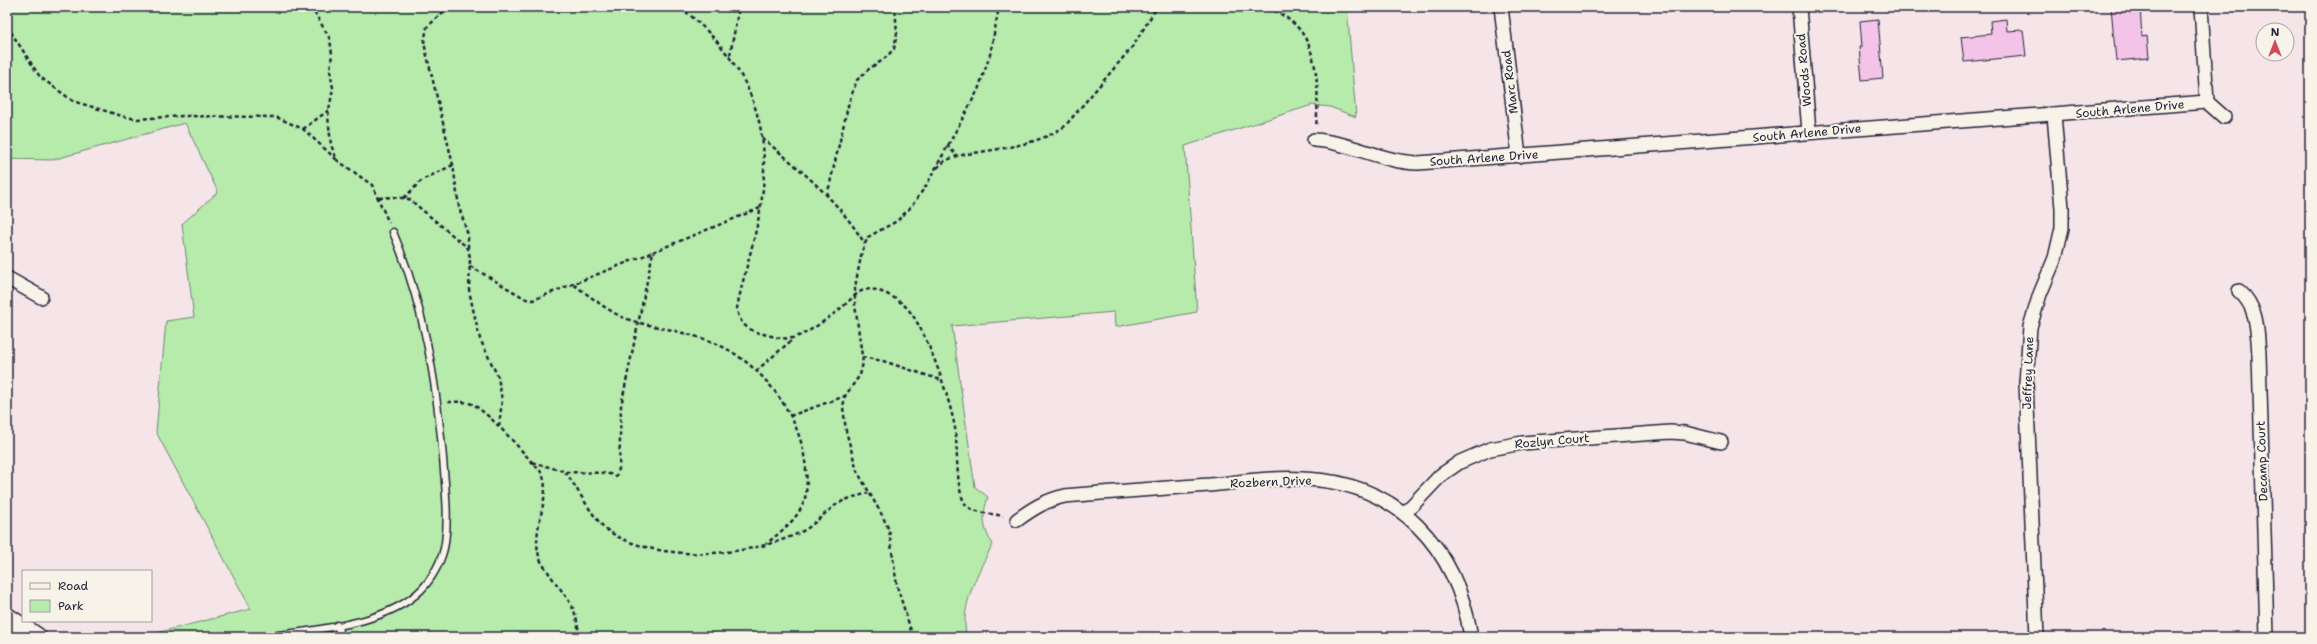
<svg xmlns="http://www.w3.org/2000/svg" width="2317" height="644" font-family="'Shantell Sans',sans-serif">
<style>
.green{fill:#b6ebac;stroke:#6c8674}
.building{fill:#f3c4e7;stroke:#22223b}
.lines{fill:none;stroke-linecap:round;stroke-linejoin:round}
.lane-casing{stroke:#22223b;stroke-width:9}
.street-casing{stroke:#22223b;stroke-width:16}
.secondary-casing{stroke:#22223b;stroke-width:21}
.path{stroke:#22223b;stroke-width:2.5;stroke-dasharray:4 3;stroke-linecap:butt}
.lane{stroke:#f7f3e8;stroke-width:6}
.street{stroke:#f7f3e8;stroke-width:13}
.secondary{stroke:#f7f3e8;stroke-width:18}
.labels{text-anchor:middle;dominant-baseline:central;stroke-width:4;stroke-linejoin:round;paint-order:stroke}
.street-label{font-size:12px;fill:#22223b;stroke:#f7f3e8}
</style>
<rect width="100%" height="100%" fill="#f6e5e8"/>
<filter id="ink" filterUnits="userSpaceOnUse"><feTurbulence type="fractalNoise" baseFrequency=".025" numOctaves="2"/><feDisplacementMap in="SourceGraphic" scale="8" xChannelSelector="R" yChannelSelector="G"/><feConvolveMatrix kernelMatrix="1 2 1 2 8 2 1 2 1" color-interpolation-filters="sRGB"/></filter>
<g filter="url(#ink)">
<path class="green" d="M 7,7 L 1347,7 L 1356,117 L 1330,107 L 1312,105 L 1185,146 L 1197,312 L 1115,327 L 1114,312 L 952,326 L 975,487 L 988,497 C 982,514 982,529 993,544 C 980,568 958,609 967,637 L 156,637 L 152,634 L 251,609 L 156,432 L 166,321 L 194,317 L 182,224 L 218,192 L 185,123 L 52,160 L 7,159 Z"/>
<g class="building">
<polygon points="2111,7 2140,7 2142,37 2147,36 2149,58 2116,61"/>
<polygon points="1878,19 1883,78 1862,80 1859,47 1862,47 1860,21"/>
<polygon points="2006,19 2007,31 2023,30 2026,56 1964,62 1961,37 1991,34 1990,21"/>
</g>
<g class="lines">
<defs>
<g id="lane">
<polyline points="337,625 341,637"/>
<path d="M 266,637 C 314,629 385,626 421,590 C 432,579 443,559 445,543 C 449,515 445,486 443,458 C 436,379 424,306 393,232"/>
</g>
<g id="street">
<polyline points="1501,7 1519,156"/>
<polyline points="1799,7 1809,132"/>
<polyline points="2201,7 2207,102"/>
<polyline points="2207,102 2224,117"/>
<path d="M 1314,140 C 1350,142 1382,162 1418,163 L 2207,102"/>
<polyline points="7,278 41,297"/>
<path d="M 2239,291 C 2258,307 2257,330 2259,354 L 2267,637"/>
<polyline points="1405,513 1441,475 1460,462 1490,449 1522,443 1670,432 1685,433 1721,442"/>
<path d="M 1017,520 C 1032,509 1046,500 1065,496 C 1114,492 1162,488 1210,485 C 1241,482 1273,477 1304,479 C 1398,482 1457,548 1471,637"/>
<polyline points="2037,637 2026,383 2030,327 2040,294 2055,258 2062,228 2062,208 2054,115"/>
</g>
<polyline id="secondary" points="7,617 37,637"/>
</defs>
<use href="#lane" class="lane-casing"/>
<use href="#street" class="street-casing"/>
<use href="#secondary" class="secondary-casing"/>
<g class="path">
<polyline points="309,7 316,15 330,39 332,54 330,70 333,88 328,116 331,145 337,160 372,185 389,223"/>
<polyline points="449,7 427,27 424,43 453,165 459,207 468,235 468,248"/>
<path d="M 680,7 C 750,62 776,128 759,216 C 753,247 743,277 737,308 C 738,321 746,329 759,333 C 769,335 781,340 792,338 C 805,336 830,317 841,308 C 848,303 855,293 864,290 C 875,286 897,298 905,306 C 926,326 950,399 955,428 C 958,447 955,491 966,505 C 973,513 994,514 1003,516"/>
<path d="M 1268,7 C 1280,13 1295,22 1302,33 C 1319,57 1319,99 1316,126"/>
<polyline points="7,26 40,77 73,101 125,117 137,119 182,116 276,117 303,129 337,160"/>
<polyline points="730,55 739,7"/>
<polyline points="303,129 329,110"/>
<path d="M 762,138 C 800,169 839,201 865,244"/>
<polyline points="947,145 957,156"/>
<path d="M 937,168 L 945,161 L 957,156 C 992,149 1036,147 1065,126 L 1133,46 L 1157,7"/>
<polyline points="827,196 849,102 857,80 870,68 883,60 894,49 897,33 895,7"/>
<polyline points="379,198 394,197 409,199 468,248 470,258 469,290 473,309 480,339 498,377 502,400 499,427"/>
<polyline points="404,198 422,180 453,165"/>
<polyline points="653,252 760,208"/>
<polyline points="470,266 526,299 533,300 653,252 621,406 619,469 616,476 606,473 567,472 531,462"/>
<path d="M 574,285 C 589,295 605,309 622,317 C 641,325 663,327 683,333 C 694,336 707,339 717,344 C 759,363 796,409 804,455 C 812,504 803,514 766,544"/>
<polyline points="862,357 883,361 941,380"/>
<polyline points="756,371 793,339"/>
<path d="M 448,402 C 456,402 465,401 472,404 C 492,415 525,455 541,472 C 554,496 529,529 540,559 C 542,564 547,570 550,575 C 567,599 577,605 579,637"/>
<polyline points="790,416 845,396"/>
<path d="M 565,472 C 578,488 594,522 610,532 C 660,564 750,557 801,532 C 813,526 821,516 832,508 C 842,499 855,497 868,493"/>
<polyline points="913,637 897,586 889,530 882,515 857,471 846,431 843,407 845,396 860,375 863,363 855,305 855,287 862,251 868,237 897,221 910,208 926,186 978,90 990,55 999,7"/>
</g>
<use href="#lane" class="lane"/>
<use href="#street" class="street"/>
<use href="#secondary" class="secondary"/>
</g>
</g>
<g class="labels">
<g class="street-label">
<text transform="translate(1804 70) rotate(-95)">Woods Road</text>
<text transform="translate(1510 82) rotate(-97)">Marc Road</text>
<text transform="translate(2130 109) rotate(-5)">South Arlene Drive</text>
<text transform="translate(1807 133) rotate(-5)">South Arlene Drive</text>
<text transform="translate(1484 158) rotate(-4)">South Arlene Drive</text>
<text transform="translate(2028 373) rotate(-88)">Jeffrey Lane</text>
<text transform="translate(1552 441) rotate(-5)">Rozlyn Court</text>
<text transform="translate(2262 461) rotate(-92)">Decamp Court</text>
<text transform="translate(1271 482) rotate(-2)">Rozbern Drive</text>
</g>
</g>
<rect width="2317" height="644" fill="none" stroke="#f7f3e8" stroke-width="24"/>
<rect x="12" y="12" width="2293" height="620" fill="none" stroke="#22223b" stroke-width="1.5" filter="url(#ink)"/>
<rect x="22" y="570" width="130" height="52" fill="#f7f3e8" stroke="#a29fa3"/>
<rect x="30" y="583" width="20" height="6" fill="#f7f3e8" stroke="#a29fa3"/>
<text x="58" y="590" font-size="12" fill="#22223b">Road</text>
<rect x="30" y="600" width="20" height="12" fill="#b6ebac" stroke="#a29fa3"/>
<text x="58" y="610" font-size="12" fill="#22223b">Park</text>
<g transform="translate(2275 42)"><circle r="19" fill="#f7f3e8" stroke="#a29fa3"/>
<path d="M0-3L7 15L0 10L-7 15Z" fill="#d1495b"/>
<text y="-6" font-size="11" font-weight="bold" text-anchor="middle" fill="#22223b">N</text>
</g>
</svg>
